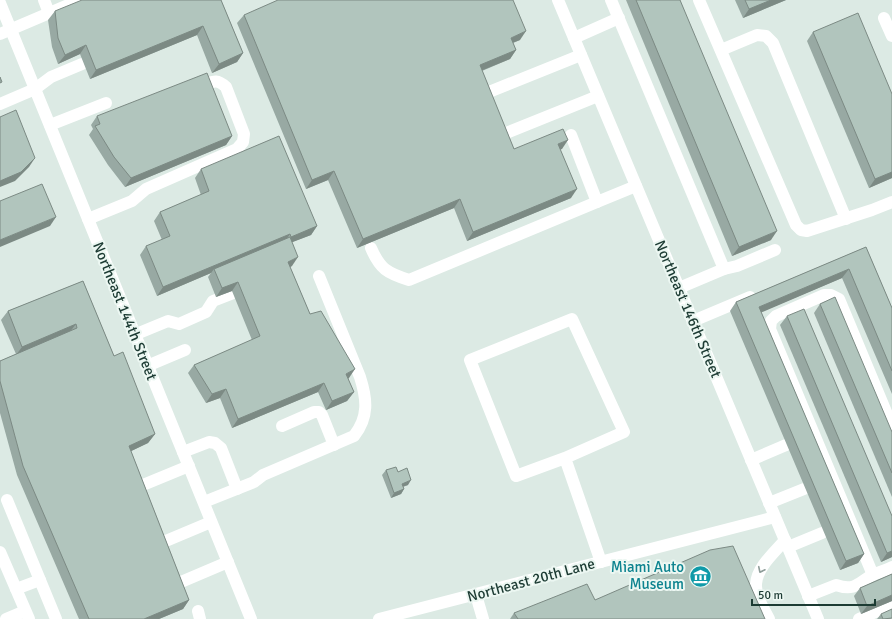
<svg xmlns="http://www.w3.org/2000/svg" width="892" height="619" font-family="Signika,sans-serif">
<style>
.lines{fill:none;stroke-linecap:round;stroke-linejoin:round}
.minor{stroke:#fff;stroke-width:12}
.wall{fill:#98a9a3}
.shaded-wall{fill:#7c8a84}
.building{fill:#b1c5bd;stroke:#7c8a84}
.oneway{stroke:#8e9d99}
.labels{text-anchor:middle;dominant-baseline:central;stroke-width:4;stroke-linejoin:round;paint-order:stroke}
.street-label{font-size:15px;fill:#1c3b33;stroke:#ecf7f2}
.culture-label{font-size:15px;fill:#0d838f;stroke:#ecf7f2;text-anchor:end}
</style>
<rect width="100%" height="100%" fill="#dceae4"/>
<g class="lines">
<g class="minor">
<polyline points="44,0 49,13"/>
<polyline points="558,0 818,619"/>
<polyline points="611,0 724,269 679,288"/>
<polyline points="699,0 796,225 801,230 807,231 872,210 892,202"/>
<polyline points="0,3 251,619"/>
<polyline points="884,18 892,36"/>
<polyline points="0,34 80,0"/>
<polyline points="574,38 619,18"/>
<polyline points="721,50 757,35 766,36 773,43 846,219"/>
<polyline points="484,94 581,55"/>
<polyline points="0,104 35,89 51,77 82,64"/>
<polyline points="50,125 106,103"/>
<polyline points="501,135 598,96"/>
<polyline points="571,135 597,202 636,186"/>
<path d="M 88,219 L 132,201 L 146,189 L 237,149 L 243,142 L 244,134 L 226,87 C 217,79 214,81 204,85"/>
<path d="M 371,248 C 380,269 387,273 409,280 L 597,202"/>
<polyline points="724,269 737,266 775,250"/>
<polyline points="693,321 750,297"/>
<polyline points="134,335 168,321 179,324 206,312 213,301 231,294"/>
<polyline points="147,366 185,350"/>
<polyline points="282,426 314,412 319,412 322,415 334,445"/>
<polyline points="183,452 209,442 215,443 221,448 237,489"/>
<polyline points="565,458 516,476 470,360 572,319 624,432 565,458 601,562"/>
<polyline points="751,460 786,445"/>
<polyline points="138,487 189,466"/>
<polyline points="7,500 56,619"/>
<path d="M 204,502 L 254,482 L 263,475 L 354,436 C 369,417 367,399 360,377 L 319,276"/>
<polyline points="769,503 804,489"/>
<polyline points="161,543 211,522"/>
<polyline points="788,547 822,533"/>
<polyline points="0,552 29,619"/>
<polyline points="873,575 770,329 771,321 776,316 824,295 831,295 839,299 892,426"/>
<polyline points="181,582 228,562"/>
<polyline points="16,589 40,580"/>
<polyline points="476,595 483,619"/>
<path d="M 808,596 L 836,585 C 856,592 859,582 874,574 C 880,572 886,570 892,567"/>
<polyline points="198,611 200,619"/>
<polyline points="6,619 25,611"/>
<polyline points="379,619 775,517"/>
<path d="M 769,619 C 764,609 755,596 756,584 C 757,567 775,552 785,540"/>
<polyline points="859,619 892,605"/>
</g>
</g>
<g class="wall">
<polygon points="221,0 243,53 237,62 212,73 197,35 90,79 80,54 58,64 52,47 48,20 55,11"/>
<polygon points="626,0 680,0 771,240 732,256"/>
<polygon points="735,0 786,0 743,18"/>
<polygon points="244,15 520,40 513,43 516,50 510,59 482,71 514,149 562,149 560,149 571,198 467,241 454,208 357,248 328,180 306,189 237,23"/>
<polygon points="813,32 892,94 892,178 869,188 807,41"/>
<polygon points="97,116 232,136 226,145 125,187 108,165 89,135 93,129 91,125"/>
<polygon points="201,169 317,226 311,235 292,242 292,266 290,267 310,314 349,378 348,379 354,392 347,401 326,410 318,392 232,428 220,398 206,403 188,373 194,365 252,340 232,291 216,297 208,277 211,273 157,296 140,255 146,246 162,240 154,221 160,212 201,195 195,178"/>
<polygon points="866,247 892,308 892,394 842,278 761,312 864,554 858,563 840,570 730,311 736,302"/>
<polygon points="83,281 114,356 155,434 148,443 131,451 189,600 183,609 159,619 79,619 17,475 0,413 0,361 16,354 1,320 8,311"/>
<polygon points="820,304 892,432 892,497 814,313"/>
<polygon points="787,316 892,516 892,557 881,562 780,325"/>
<polygon points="386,470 398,472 408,485 403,487 404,489 401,494 391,498 382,475"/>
<polygon points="892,574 892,601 861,614 854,596 860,588"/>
<polygon points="595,600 765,619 510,619 514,613"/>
<polygon points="881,614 892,619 877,619"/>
</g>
<g class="shaded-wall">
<polygon points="771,0 786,0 743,18 749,9"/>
<polygon points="203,26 197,35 90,79 96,70"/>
<polygon points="526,31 520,40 504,46 511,38"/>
<polygon points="86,45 80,54 58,64 65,55"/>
<polygon points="516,50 510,59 473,74 480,65"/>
<polygon points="243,53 237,62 212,73 219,64"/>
<polygon points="232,136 226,145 125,187 131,178"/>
<polygon points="568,140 562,149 552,153 558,144"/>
<polygon points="35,158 29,167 15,181 0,187 0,181"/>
<polygon points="334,171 328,180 306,189 312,180"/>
<polygon points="892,172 892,178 869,188 875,179"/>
<polygon points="577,189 571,198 467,241 473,232"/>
<polygon points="460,199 454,208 357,248 363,239"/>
<polygon points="56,217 50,226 0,247 0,240"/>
<polygon points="317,226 311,235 285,245 291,237"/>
<polygon points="777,231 771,240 732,256 739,247"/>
<polygon points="290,234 284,243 214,269 211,273 157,296 163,287"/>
<polygon points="298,257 292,266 282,271 288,262"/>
<polygon points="849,269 842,278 753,316 759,307"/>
<polygon points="238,282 232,291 216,297 222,288"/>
<polygon points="76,324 69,333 16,355 22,347"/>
<polygon points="355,369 349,378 340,382 346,374"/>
<polygon points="324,383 318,392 232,428 238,419"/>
<polygon points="226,389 220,398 206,403 212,394"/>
<polygon points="354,392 347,401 326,410 332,401"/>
<polygon points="155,434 148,443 123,455 129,446"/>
<polygon points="411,480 408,485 398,488 402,484"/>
<polygon points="404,489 401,494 391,498 394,493"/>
<polygon points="892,551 892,557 881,562 887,553"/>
<polygon points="864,554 858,563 840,570 846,561"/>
<polygon points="892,595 892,601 861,614 867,606"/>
<polygon points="189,600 183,609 159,619 144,619"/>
</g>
<g class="building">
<polygon points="82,0 221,0 243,53 219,64 203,26 96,70 86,45 65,55 58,38 55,11"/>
<polygon points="278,0 513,0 526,31 511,38 516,50 480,65 514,149 563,129 568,140 558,144 577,189 473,232 460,199 363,239 334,171 312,180 244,15"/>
<polygon points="636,0 680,0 777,231 739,247"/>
<polygon points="745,0 771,0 749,9"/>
<polygon points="858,13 892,94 892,172 875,179 813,32"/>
<polygon points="207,73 232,136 131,178 114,157 95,126 100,124 97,116"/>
<polygon points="0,77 2,82 0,83"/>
<polygon points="16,110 35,158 21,172 0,181 0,117"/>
<polygon points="279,136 317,226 291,237 290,234 163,287 146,246 170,236 160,212 209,191 201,169"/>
<polygon points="42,184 56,217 0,240 0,201"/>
<polygon points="290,237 298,257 288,262 310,314 321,311 355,369 346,374 354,392 332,401 324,383 238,419 226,389 212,394 194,365 260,336 238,282 222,288 214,269"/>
<polygon points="866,247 892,308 892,371 849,269 759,307 864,554 846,561 736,302"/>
<polygon points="83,281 114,356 123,352 155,434 129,446 189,600 144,619 89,619 23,466 0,381 0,361 77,328 76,324 22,347 8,311"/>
<polygon points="835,297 892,432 892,473 820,304"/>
<polygon points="804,309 892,516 892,551 887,553 787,316"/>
<polygon points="396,467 398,472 407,468 411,480 402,484 404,489 394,493 386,470"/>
<polygon points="733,546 765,619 518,619 514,613 587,584 595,600 710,550"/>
<polygon points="892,574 892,595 867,606 860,588"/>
<polygon points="892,609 892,618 883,619 881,614"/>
</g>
<defs><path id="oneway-chevron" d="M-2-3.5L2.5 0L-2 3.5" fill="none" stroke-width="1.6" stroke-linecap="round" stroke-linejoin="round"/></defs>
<use class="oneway" href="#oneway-chevron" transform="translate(761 570) rotate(116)"/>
<defs>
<symbol id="museum-disc" viewBox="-11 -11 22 22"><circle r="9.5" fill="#0f9aa8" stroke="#ecf7f2"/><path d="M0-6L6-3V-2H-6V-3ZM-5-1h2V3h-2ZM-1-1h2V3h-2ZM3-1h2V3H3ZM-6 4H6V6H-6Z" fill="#fff"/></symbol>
</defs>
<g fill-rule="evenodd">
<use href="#museum-disc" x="688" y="564" width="25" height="25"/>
</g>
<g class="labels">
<g class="street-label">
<text transform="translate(688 309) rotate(67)">Northeast 146th Street</text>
<text transform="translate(125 311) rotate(68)">Northeast 144th Street</text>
<text transform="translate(531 580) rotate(-15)">Northeast 20th Lane</text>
</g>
<g class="culture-label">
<text x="684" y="567">Miami Auto<tspan x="684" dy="17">Museum</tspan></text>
</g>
</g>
<path d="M752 599v6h123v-6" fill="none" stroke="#1c3b33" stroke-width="2"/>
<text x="758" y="599" font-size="12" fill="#1c3b33" stroke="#ecf7f2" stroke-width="3" paint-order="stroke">50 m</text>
</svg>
